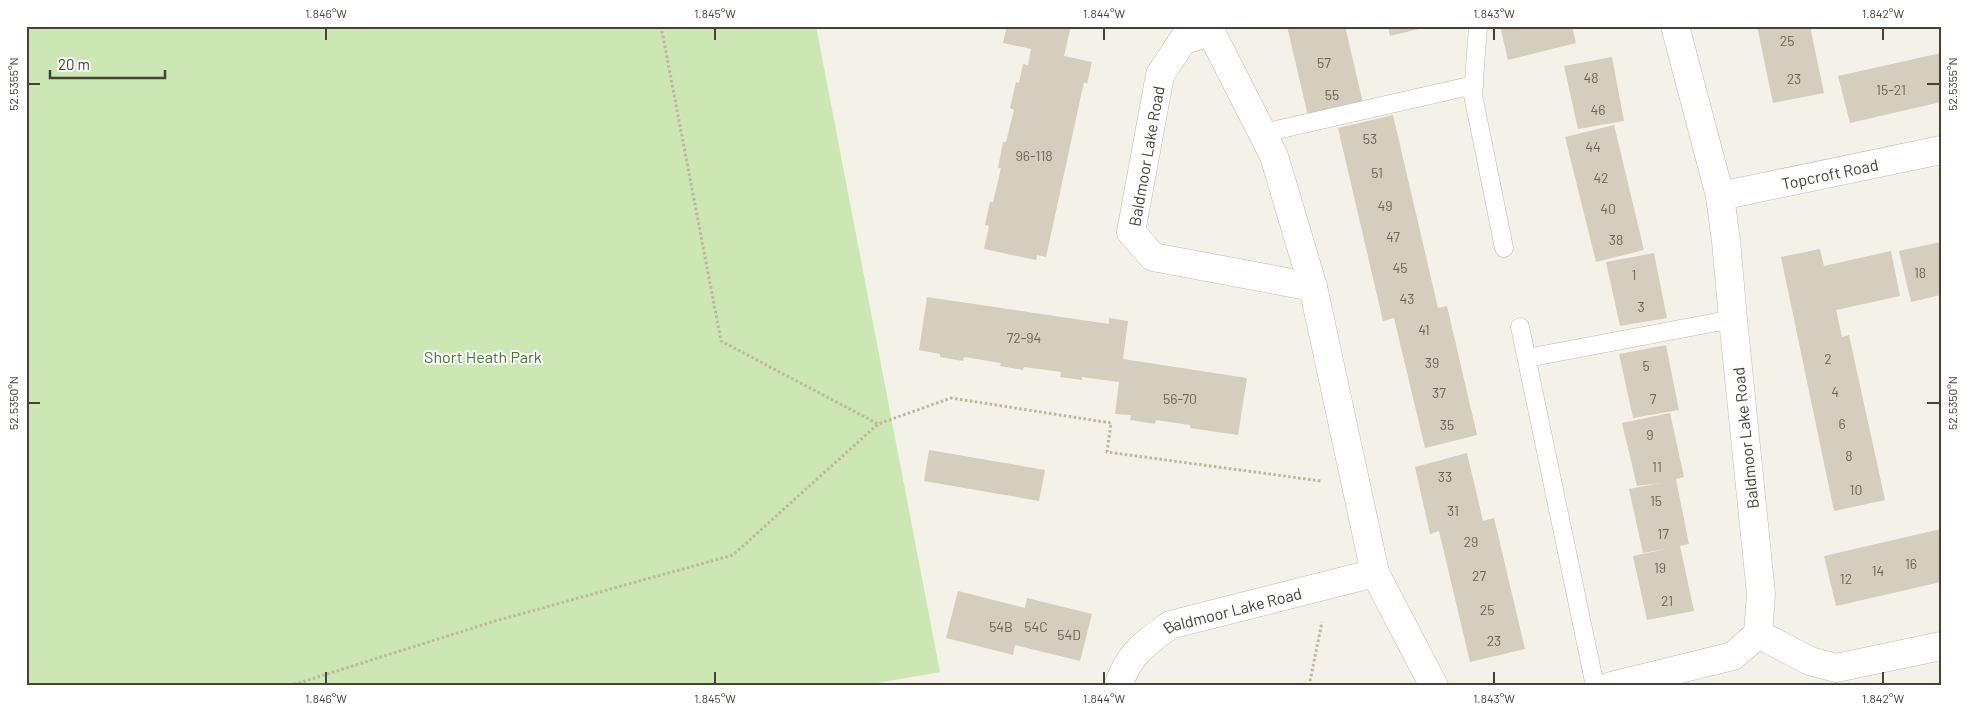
<svg xmlns="http://www.w3.org/2000/svg" width="1967" height="712" font-family="Barlow,sans-serif">
<style>
.green{fill:#cce6b4}
.building{fill:#d5cebf}
.lines{fill:none;stroke-linecap:round;stroke-linejoin:round}
.service-casing{stroke:#bfbaac;stroke-width:19}
.minor-casing{stroke:#bfbaac;stroke-width:29}
.path{stroke:#c0b69e;stroke-width:3;stroke-dasharray:2.5 2.5;stroke-linecap:butt}
.service{stroke:#fff;stroke-width:18}
.minor{stroke:#fff;stroke-width:28}
.ticks{fill:none;stroke:#474238;stroke-width:2}
.labels{text-anchor:middle;dominant-baseline:central;stroke-width:4;stroke-linejoin:round;paint-order:stroke}
.number-label{font-size:14px;fill:#6a655a}
.street-label{font-size:16px;fill:#474238;stroke:#fff}
.park-label{font-size:16px;fill:#44772d;stroke:#fff}
.neatline{fill:none;stroke:#474238;stroke-width:2}
.ticks-label{font-size:12px;text-anchor:middle;fill:#474238}
</style>
<rect width="100%" height="100%" fill="#f4f1e9"/>
<polygon class="green" points="26,26 816,26 940,672 860,686 26,686"/>
<g class="building">
<polygon points="1007,26 1071,26 1064,56 1092,62 1087,84 1084,82 1046,257 1037,255 1036,260 984,249 989,226 985,225 990,202 993,202 1001,168 998,168 1003,142 1006,142 1014,110 1010,108 1016,82 1019,83 1023,64 1028,65 1031,49 1003,43"/>
<polygon points="1287,26 1345,26 1363,103 1308,116"/>
<polygon points="1388,26 1427,26 1427,27 1390,36"/>
<polygon points="1500,26 1572,26 1576,43 1508,60"/>
<polygon points="1757,26 1810,26 1824,93 1773,103"/>
<polygon points="1941,53 1941,102 1850,123 1838,76"/>
<polygon points="1612,57 1624,121 1578,129 1564,66"/>
<polygon points="1393,115 1438,308 1447,306 1477,435 1425,448 1394,318 1383,321 1338,128"/>
<polygon points="1614,125 1644,250 1596,262 1565,137"/>
<polygon points="1941,242 1941,295 1911,302 1899,251"/>
<polygon points="1820,249 1824,266 1891,251 1900,296 1836,310 1842,337 1849,335 1885,500 1834,511 1781,257"/>
<polygon points="1654,253 1667,318 1620,326 1606,262"/>
<polygon points="927,297 1109,324 1109,318 1128,321 1123,359 1247,378 1238,435 1190,428 1190,425 1156,420 1155,424 1130,420 1131,415 1115,414 1119,382 1082,377 1082,380 1060,377 1061,372 1024,367 1023,370 1000,366 1001,363 964,357 963,361 940,357 940,354 919,350"/>
<polygon points="1666,345 1679,410 1633,418 1619,354"/>
<polygon points="1670,413 1684,477 1676,479 1689,544 1680,546 1694,611 1647,620 1633,556 1666,549 1643,553 1629,489 1660,483 1637,486 1622,423"/>
<polygon points="929,450 1045,470 1039,501 924,481"/>
<polygon points="1467,453 1483,521 1494,518 1525,649 1470,662 1439,531 1430,534 1415,467"/>
<polygon points="1941,529 1941,582 1836,606 1824,556"/>
<polygon points="958,591 1025,608 1027,598 1092,614 1080,661 1015,645 1013,655 946,638"/>
</g>
<g class="lines">
<defs>
<g id="service">
<polyline points="1478,26 1473,95 1504,248"/>
<polyline points="1263,133 1474,85"/>
<polyline points="1520,327 1595,686"/>
<polyline points="1527,358 1733,319"/>
</g>
<g id="minor">
<polyline points="1211,26 1211,32 1274,156 1313,287 1375,573 1434,686"/>
<polyline points="1211,32 1183,40 1160,75 1131,232 1153,257 1313,287"/>
<path id="s1" d="M 1720,196 L 1941,150"/>
<polyline points="1758,634 1810,661 1836,668 1941,646"/>
<path id="s2" d="M 1118,686 C 1129,654 1144,644 1170,625 L 1375,573"/>
<polyline points="1611,686 1733,656 1758,634 1761,594 1733,319 1726,241 1720,196 1675,26"/>
</g>
</defs>
<use href="#service" class="service-casing"/>
<use href="#minor" class="minor-casing"/>
<g class="path">
<polyline points="661,26 721,341 878,424"/>
<polyline points="289,686 492,622 733,555 878,424 951,398 1111,423 1107,452 1321,481"/>
<polyline points="1309,686 1322,622"/>
</g>
<use href="#service" class="service"/>
<use href="#minor" class="minor"/>
</g>
<path class="ticks" d="M 326,28 L 326,40M 715,28 L 715,40M 1104,28 L 1104,40M 1494,28 L 1494,40M 1883,28 L 1883,40M 28,84 L 40,84M 1927,84 L 1940,84M 28,403 L 40,403M 1927,403 L 1940,403M 326,672 L 326,684M 715,672 L 715,684M 1104,672 L 1104,684M 1494,672 L 1494,684M 1883,672 L 1883,684"/>
<g class="labels">
<g class="number-label">
<text x="1787" y="40">25</text>
<text x="1324" y="62">57</text>
<text x="1591" y="77">48</text>
<text x="1794" y="78">23</text>
<text x="1891" y="89">15-21</text>
<text x="1332" y="94">55</text>
<text x="1598" y="109">46</text>
<text x="1370" y="138">53</text>
<text x="1593" y="146">44</text>
<text x="1034" y="155">96-118</text>
<text x="1377" y="172">51</text>
<text x="1601" y="177">42</text>
<text x="1385" y="205">49</text>
<text x="1608" y="208">40</text>
<text x="1393" y="236">47</text>
<text x="1616" y="239">38</text>
<text x="1400" y="267">45</text>
<text x="1920" y="272">18</text>
<text x="1634" y="274">1</text>
<text x="1407" y="298">43</text>
<text x="1641" y="306">3</text>
<text x="1424" y="329">41</text>
<text x="1024" y="337">72-94</text>
<text x="1828" y="358">2</text>
<text x="1432" y="362">39</text>
<text x="1646" y="365">5</text>
<text x="1835" y="391">4</text>
<text x="1439" y="392">37</text>
<text x="1180" y="398">56-70</text>
<text x="1653" y="398">7</text>
<text x="1842" y="423">6</text>
<text x="1447" y="424">35</text>
<text x="1650" y="434">9</text>
<text x="1849" y="455">8</text>
<text x="1657" y="466">11</text>
<text x="1445" y="476">33</text>
<text x="1856" y="489">10</text>
<text x="1656" y="500">15</text>
<text x="1453" y="510">31</text>
<text x="1663" y="533">17</text>
<text x="1471" y="541">29</text>
<text x="1911" y="563">16</text>
<text x="1660" y="567">19</text>
<text x="1878" y="570">14</text>
<text x="1479" y="575">27</text>
<text x="1846" y="578">12</text>
<text x="1667" y="600">21</text>
<text x="1487" y="609">25</text>
<text x="1001" y="626">54B</text>
<text x="1036" y="626">54C</text>
<text x="1069" y="634">54D</text>
<text x="1494" y="640">23</text>
</g>
<g class="street-label">
<text transform="translate(1146 156) rotate(-80)">Baldmoor Lake Road</text>
<text stroke="none"><textPath href="#s1" startOffset="112">Topcroft Road</textPath></text>
<text transform="translate(1745 438) rotate(-96)">Baldmoor Lake Road</text>
<text stroke="none"><textPath href="#s2" startOffset="146">Baldmoor Lake Road</textPath></text>
</g>
<g class="park-label">
<text x="483" y="356">Short Heath Park</text>
</g>
</g>
<rect width="1967" height="712" fill="none" stroke="#ffffff" stroke-width="55"/>
<path d="M50 70v8h115v-8" fill="none" stroke="#474238" stroke-width="2.5"/>
<text x="58" y="70" font-size="15" fill="#474238" stroke="#ffffff" stroke-width="4" paint-order="stroke">20 m</text>
<rect x="28" y="28" width="1912" height="656" class="neatline"/>
<g class="ticks-label">
<text x="326" y="18">1.846°W</text>
<text x="715" y="18">1.845°W</text>
<text x="1104" y="18">1.844°W</text>
<text x="1494" y="18">1.843°W</text>
<text x="1883" y="18">1.842°W</text>
<text transform="translate(14 84) rotate(-90)" y="4">52.5355°N</text>
<text transform="translate(1953 84) rotate(-90)" y="4">52.5355°N</text>
<text transform="translate(14 403) rotate(-90)" y="4">52.5350°N</text>
<text transform="translate(1953 403) rotate(-90)" y="4">52.5350°N</text>
<text x="326" y="703">1.846°W</text>
<text x="715" y="703">1.845°W</text>
<text x="1104" y="703">1.844°W</text>
<text x="1494" y="703">1.843°W</text>
<text x="1883" y="703">1.842°W</text>
</g>
</svg>
